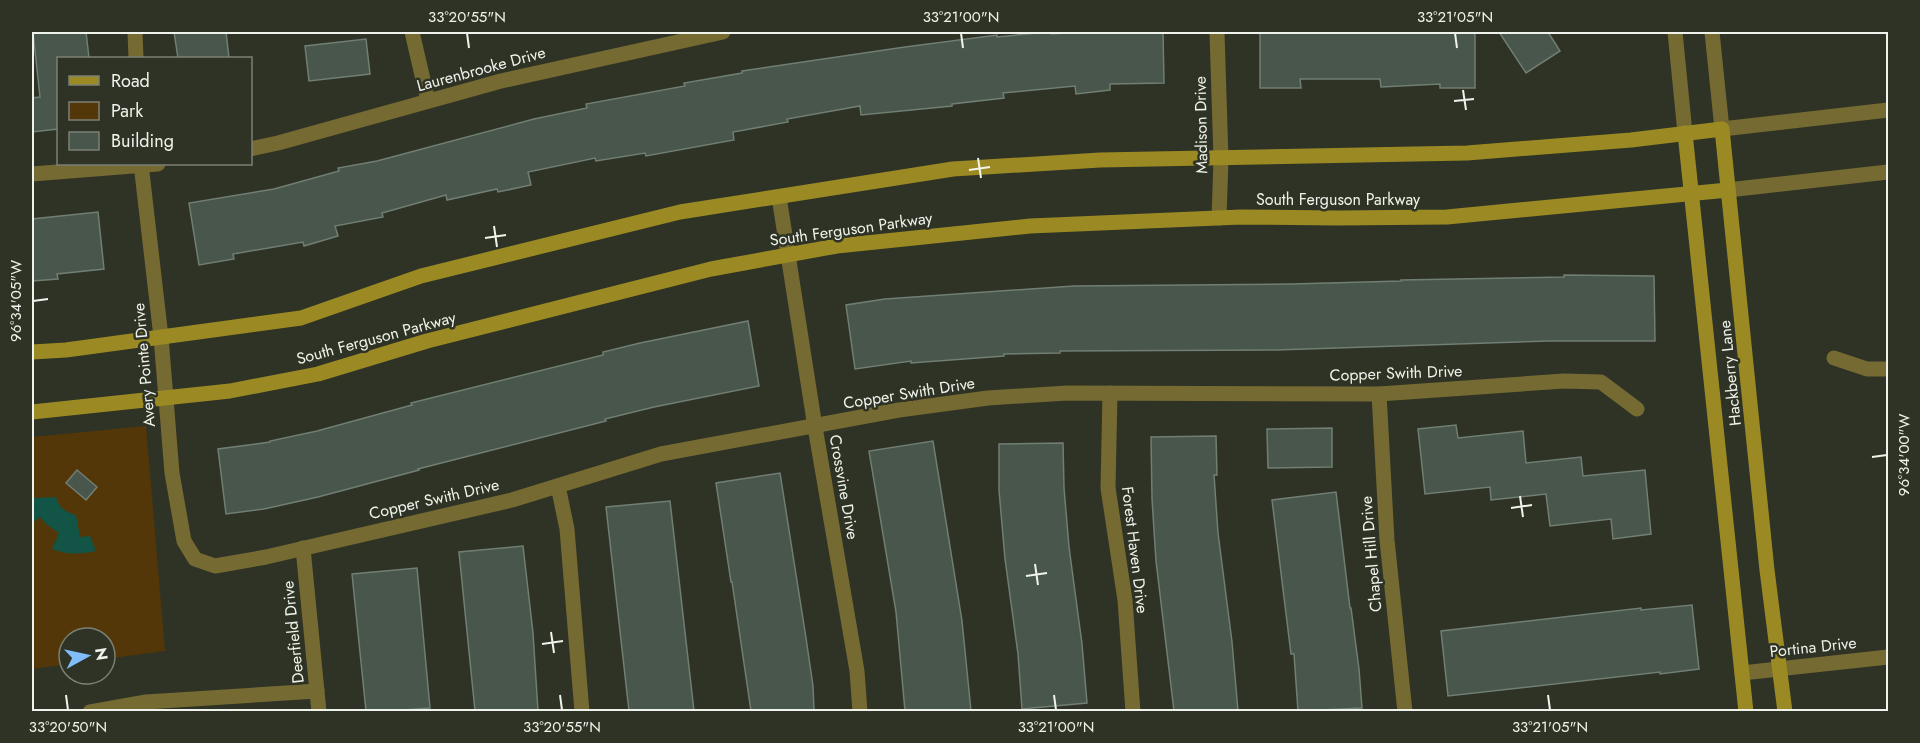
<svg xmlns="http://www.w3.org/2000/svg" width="1920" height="743" font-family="Jost,sans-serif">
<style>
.green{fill:#533708}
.water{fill:#125446}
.building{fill:#49564b;stroke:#717e73;stroke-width:1.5}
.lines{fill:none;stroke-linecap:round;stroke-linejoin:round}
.street{stroke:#756a31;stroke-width:15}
.secondary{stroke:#9b8a23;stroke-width:15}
.ticks{fill:none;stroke:#f0f3eb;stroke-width:2}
.labels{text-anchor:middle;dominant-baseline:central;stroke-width:5;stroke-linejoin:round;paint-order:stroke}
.street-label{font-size:16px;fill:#f0f3eb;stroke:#2e3326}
.neatline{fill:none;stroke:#f0f3eb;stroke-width:2}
.ticks-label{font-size:15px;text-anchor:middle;fill:#f0f3eb}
</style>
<rect width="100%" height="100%" fill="#2e3326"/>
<polygon class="green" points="146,426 165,651 105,659 105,638 69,638 69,664 32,669 32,437"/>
<path class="water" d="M 32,487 L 33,487 L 33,498 L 56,497 C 59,508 65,512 76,515 L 80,537 L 90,536 L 96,551 C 80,554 67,555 52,549 L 59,533 L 46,524 L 40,517 L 32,523 Z"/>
<g class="building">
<polygon points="33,32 86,32 89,58 58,58 58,129 32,132 32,98 40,97"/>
<polygon points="174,32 226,32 229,58 178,58"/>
<polygon points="1047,32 1052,32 1052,34 1078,32 1163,32 1164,83 1110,84 1110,90 1076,94 1075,86 1003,93 1004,98 952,104 952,106 861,115 860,106 787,119 788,122 733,132 734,140 646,156 645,153 596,161 595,158 528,172 531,185 498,192 497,189 447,200 446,195 382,213 383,217 335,226 338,236 304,246 303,242 233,254 234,259 199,265 189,203 274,189 339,171 338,168 377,161 534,119 587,108 586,104 685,86 684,83 742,73 742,71 905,47 997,35 997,37"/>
<polygon points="1260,32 1475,32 1475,88 1440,88 1440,84 1381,87 1380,79 1300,79 1301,88 1260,88"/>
<polygon points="1499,32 1548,32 1560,51 1526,73"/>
<polygon points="366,39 370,74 309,81 305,46"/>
<polygon points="98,212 104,269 57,274 58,279 32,281 32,219"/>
<polygon points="1564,275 1654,276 1655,341 1549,341 1276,350 1060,351 1060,353 1004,354 1004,356 911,363 911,361 855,369 846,305 885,299 1074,286 1292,284 1401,281 1401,280 1564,277"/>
<polygon points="748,321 759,386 654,407 605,419 606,421 418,469 419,470 318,497 264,509 226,514 218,449 270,442 270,441 317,431 412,405 411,403 603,355 603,352 640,343"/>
<polygon points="1456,425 1458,438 1523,431 1526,463 1581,457 1583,476 1645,470 1651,534 1613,539 1611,519 1550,526 1546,494 1491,500 1490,487 1425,494 1418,429"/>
<polygon points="1332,428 1332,467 1268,468 1267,429"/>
<polygon points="1216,436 1217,475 1214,475 1218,533 1232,642 1238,711 1174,711 1156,561 1152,499 1151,437"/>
<polygon points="933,441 962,621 971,711 905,711 896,612 869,451"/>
<polygon points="1063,443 1064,488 1069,547 1082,644 1087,703 1022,709 1018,654 1005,559 999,490 999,444"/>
<polygon points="77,470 97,487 86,500 66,483"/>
<polygon points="780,473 806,638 813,686 814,711 751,711 732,582 731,582 716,483"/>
<polygon points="1336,492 1350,608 1351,608 1359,669 1362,708 1298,711 1294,654 1291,654 1272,500"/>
<polygon points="670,501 694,711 629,711 606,507"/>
<polygon points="523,546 533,633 538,711 475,711 459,552"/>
<polygon points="417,568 430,708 389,711 366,711 352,574"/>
<polygon points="1692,605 1699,669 1660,674 1660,672 1448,696 1441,631 1641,608 1641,610"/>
</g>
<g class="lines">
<g class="street">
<polyline points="135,32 136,58"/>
<polyline points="412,32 428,101"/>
<polyline points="1217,32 1221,159 1219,218"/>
<polyline points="1675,32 1685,133"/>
<polyline points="1712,32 1722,129 1888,110"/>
<polyline points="250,149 278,143 501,81 723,32"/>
<polyline points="141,164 161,337 172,473 184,541 195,559 215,566 266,557 512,500 661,454 899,410 988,398 1067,393 1379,394 1564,381 1601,382 1637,409"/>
<polyline points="32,174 158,164"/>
<polyline points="1728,190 1888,172"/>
<polyline points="779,197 815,427 857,671 860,712"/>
<polyline points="1834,358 1867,369 1888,369"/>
<polyline points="1110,393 1108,488 1125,600 1133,712"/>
<polyline points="1379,394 1387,540 1405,712"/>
<polyline points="558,486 567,529 582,712"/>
<polyline points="303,548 319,712"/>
<polyline points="1742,673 1888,657"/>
<polyline points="90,712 146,702 317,691"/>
</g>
<g class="secondary">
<polyline points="1685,133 1746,712"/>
<polyline points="32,352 66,350 301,318 421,276 680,212 953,169 1100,160 1467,153 1631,140 1722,129 1767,570 1785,712"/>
<polyline points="32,412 230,391 318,374 427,341 711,269 837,246 1030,226 1241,217 1337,218 1447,217 1728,190"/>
</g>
</g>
<path class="ticks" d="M 467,33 L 469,48M 961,33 L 963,48M 1455,33 L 1457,48M 1463,90 L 1466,110M 1454,101 L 1474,99M 978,158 L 981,178M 969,170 L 990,167M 494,226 L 497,247M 485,238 L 506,235M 33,301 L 48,299M 1872,457 L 1887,455M 1520,496 L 1523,517M 1511,508 L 1532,505M 1035,564 L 1038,585M 1026,576 L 1047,573M 551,632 L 554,653M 542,644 L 563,641M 66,695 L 68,710M 560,695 L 562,710M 1054,695 L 1056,710M 1548,695 L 1550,710"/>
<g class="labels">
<g class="street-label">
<text transform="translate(481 69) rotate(-15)">Laurenbrooke Drive</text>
<text transform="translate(1201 125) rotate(-91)">Madison Drive</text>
<text x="1338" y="199">South Ferguson Parkway</text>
<text transform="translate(851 229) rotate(-8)">South Ferguson Parkway</text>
<text transform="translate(376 338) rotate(-15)">South Ferguson Parkway</text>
<text transform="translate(144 365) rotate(-95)">Avery Pointe Drive</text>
<text transform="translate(1396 373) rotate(-2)">Copper Swith Drive</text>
<text transform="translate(1730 373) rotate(-96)">Hackberry Lane</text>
<text transform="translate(909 393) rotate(-9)">Copper Swith Drive</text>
<text transform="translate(844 487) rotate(80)">Crossvine Drive</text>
<text transform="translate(434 499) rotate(-13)">Copper Swith Drive</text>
<text transform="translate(1135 550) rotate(83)">Forest Haven Drive</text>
<text transform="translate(1371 554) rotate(-95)">Chapel Hill Drive</text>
<text transform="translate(293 632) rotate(-96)">Deerfield Drive</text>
<text transform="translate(1813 647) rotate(-6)">Portina Drive</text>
</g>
</g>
<rect width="1920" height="743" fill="none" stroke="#2e3326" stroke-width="66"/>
<rect x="57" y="57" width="195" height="108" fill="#2e3326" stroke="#7c8075" stroke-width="1.5"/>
<rect x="69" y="76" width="30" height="9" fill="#9b8a23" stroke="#7c8075" stroke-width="1.5"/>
<text x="111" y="87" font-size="18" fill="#f0f3eb">Road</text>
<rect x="69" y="102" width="30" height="18" fill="#533708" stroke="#7c8075" stroke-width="1.5"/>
<text x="111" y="117" font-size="18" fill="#f0f3eb">Park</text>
<rect x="69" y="132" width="30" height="18" fill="#49564b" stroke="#7c8075" stroke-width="1.5"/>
<text x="111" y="147" font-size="18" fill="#f0f3eb">Building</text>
<g transform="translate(87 656) rotate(82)"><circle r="28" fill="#2e3326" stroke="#7c8075" stroke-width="1.5"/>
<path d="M0-4.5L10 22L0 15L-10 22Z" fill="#80bdfa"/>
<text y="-9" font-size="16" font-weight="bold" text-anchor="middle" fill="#f0f3eb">N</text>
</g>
<rect x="33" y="33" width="1854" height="677" class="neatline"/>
<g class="ticks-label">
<text x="467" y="22">33°20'55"N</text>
<text x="961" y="22">33°21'00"N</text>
<text x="1455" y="22">33°21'05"N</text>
<text transform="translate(16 301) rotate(-90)" y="5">96°34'05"W</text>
<text transform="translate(1904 455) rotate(-90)" y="5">96°34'00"W</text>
<text x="68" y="732">33°20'50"N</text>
<text x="562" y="732">33°20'55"N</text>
<text x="1056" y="732">33°21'00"N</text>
<text x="1550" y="732">33°21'05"N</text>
</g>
</svg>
